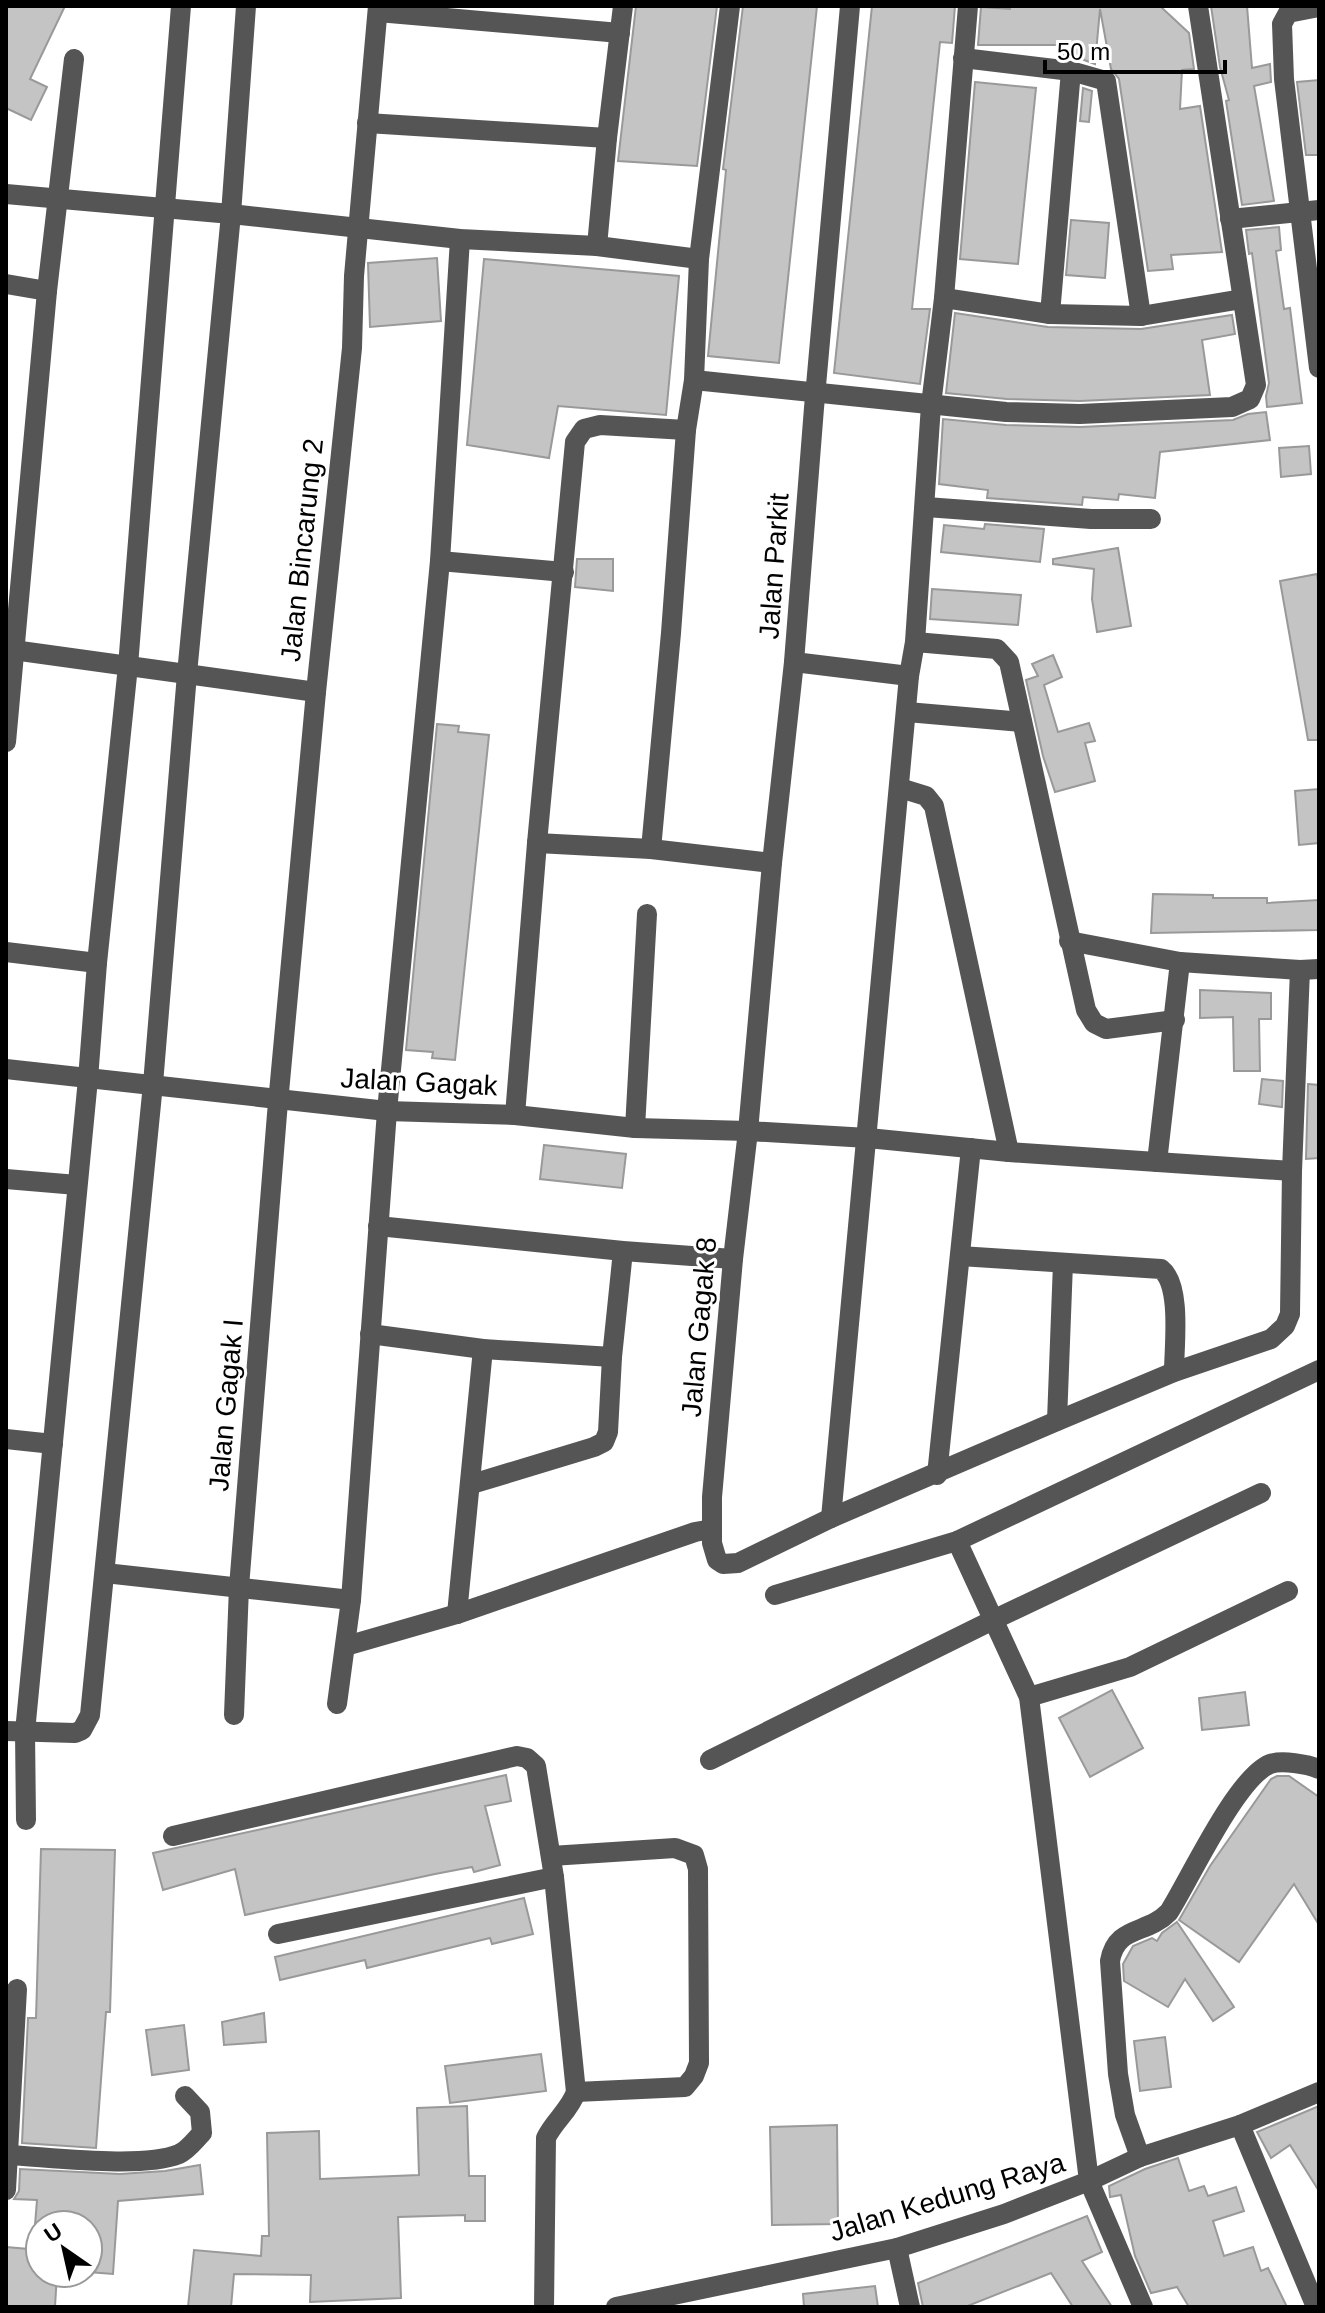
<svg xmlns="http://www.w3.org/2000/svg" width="1325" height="2313" font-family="Arial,sans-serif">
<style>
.building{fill:#c4c4c4;stroke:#999;stroke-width:2}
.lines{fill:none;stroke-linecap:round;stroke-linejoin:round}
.minor{stroke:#555;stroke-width:20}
.labels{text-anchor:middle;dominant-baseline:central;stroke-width:6;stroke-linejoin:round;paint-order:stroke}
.street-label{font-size:28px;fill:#000;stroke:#fff}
</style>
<rect width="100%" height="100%" fill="#fff"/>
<g class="building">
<polygon points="6,6 65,6 30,79 47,87 31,120 6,108"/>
<polygon points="636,6 717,6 697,166 618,161"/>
<polygon points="743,6 817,6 779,363 708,356 726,170 723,169"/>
<polygon points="872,6 955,6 952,43 940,42 912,309 930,309 920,384 834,373"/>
<polygon points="1010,6 1160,6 1189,33 1194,69 1182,70 1180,109 1200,106 1222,252 1171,255 1173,269 1148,271 1119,79 1111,69 1100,9 1095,64 1076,57 1058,56 1059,45 978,45 981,7 1010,9"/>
<polygon points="1211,6 1247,6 1252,68 1270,64 1271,82 1254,86 1274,201 1242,205 1226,101 1229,100 1220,67"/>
<polygon points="1319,80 1319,155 1306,155 1297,82"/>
<polygon points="975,82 1036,88 1018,264 960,259"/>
<polygon points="1083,88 1092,91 1089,122 1080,121"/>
<polygon points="1071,220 1109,223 1105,278 1066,275"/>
<polygon points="1279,227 1281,250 1276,251 1284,309 1290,308 1302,403 1267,407 1266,396 1269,383 1252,253 1249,254 1246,230"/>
<polygon points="437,258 441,321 370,327 368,263"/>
<polygon points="484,259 679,276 666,415 558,406 549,458 467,445"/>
<polygon points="955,313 1048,327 1141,329 1232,315 1235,334 1202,340 1210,395 1080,401 1007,399 946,393"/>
<polygon points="1266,412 1270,440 1160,452 1155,498 1119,494 1118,500 1083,497 1082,505 987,498 988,490 939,484 943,419 1006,425 1080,427 1233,420 1248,414"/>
<polygon points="1309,446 1311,474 1281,477 1279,448"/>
<polygon points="985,524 1044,529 1040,562 941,552 944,525 984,529"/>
<polygon points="1118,548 1131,626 1097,632 1092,599 1094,569 1053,564 1053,559"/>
<polygon points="577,559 613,559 613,591 575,587"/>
<polygon points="1317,574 1319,587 1319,740 1308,740 1280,581"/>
<polygon points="932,589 1021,595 1018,625 930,619"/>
<polygon points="1053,655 1062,677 1044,685 1058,732 1089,723 1095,741 1085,743 1095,781 1055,792 1043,756 1026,680 1038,676 1032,664"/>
<polygon points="437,724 459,726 458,732 489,735 455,1060 432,1058 433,1052 406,1050"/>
<polygon points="1319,789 1319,843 1299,845 1295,791"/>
<polygon points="1153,894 1213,895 1213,898 1267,898 1267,903 1319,900 1319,930 1151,933"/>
<polygon points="1200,990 1271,993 1271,1019 1259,1019 1260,1071 1234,1071 1233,1017 1200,1018"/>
<polygon points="1262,1079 1283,1081 1282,1107 1259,1104"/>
<polygon points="1308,1084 1319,1085 1319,1158 1306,1159"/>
<polygon points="544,1145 626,1154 622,1188 540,1179"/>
<polygon points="1112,1690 1143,1748 1090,1777 1059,1718"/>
<polygon points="1245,1692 1249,1725 1202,1730 1199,1698"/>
<polygon points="506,1775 511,1801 485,1806 500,1865 474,1872 472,1867 435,1874 245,1915 235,1869 163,1890 153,1853"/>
<polygon points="1277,1776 1289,1776 1319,1797 1319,1925 1294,1884 1239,1962 1179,1920 1210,1866 1271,1779"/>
<polygon points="41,1849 115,1850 110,2012 106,2012 96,2148 22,2143 28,2018 36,2018"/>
<polygon points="524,1898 533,1934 492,1944 490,1938 367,1968 365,1960 280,1980 275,1957"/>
<polygon points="1177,1922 1234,2007 1213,2021 1185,1979 1168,2007 1124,1981 1123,1964 1133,1946 1152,1938 1157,1941 1162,1933"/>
<polygon points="264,2013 266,2042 224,2045 222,2022"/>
<polygon points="184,2025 189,2070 152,2075 146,2030"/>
<polygon points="1165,2037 1171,2087 1140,2091 1134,2041"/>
<polygon points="541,2054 546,2091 450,2103 445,2066"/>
<polygon points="467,2106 469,2176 485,2176 485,2221 465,2221 465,2215 398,2217 401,2298 310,2302 311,2275 234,2274 231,2307 188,2307 194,2250 261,2256 262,2236 269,2236 267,2133 319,2131 320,2179 419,2175 417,2108"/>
<polygon points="1319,2106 1319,2191 1290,2145 1271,2158 1257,2132"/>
<polygon points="837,2125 838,2224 772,2225 770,2127"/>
<polygon points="1178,2158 1189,2191 1204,2186 1208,2196 1236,2187 1244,2211 1213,2221 1224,2256 1253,2247 1261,2271 1268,2268 1287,2307 1189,2307 1177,2287 1151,2293 1135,2256 1121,2195 1110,2197 1109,2186 1145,2169"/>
<polygon points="200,2165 203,2194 118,2201 113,2274 88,2272 88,2225 35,2225 37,2200 14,2199 19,2191 20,2169 120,2174 165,2171"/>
<polygon points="1087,2216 1102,2252 1082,2261 1112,2307 1073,2307 1051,2273 965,2307 923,2307 918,2283"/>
<polygon points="6,2247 40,2250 40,2273 57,2273 55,2307 6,2307"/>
<polygon points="875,2286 878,2307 804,2307 803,2294"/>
</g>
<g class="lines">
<g class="minor">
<polyline points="850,6 814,408 794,662 772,863 748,1131 733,1259 712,1497 712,1543 717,1560 723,1564 738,1563 831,1518 1057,1421 1174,1372 1271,1339 1285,1326 1290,1314 1292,1171 1300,970"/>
<polyline points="1319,7 1288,13 1282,24 1284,79 1319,368"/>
<polyline points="378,12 620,33"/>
<polyline points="963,58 1071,71 1106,81 1141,316"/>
<polyline points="367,123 607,138"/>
<polyline points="6,194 231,214 460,239 597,246 699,259"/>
<polyline points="1230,219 1319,210"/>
<polyline points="597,246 607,138 623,6"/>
<polyline points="6,284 47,291"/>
<polyline points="944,298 1050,314 1141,316 1242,299"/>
<polyline points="1050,314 1071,71"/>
<polyline points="694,380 1006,412 1080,414 1232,407 1250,399 1256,385 1198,6"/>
<polyline points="926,507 1091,519 1151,519"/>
<polyline points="440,561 564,572"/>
<polyline points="915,642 997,649 1009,662 1086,1010 1094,1023 1106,1029 1175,1020"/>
<polyline points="6,649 316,692"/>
<polyline points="794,662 909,676"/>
<polyline points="907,712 1022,722"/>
<polyline points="6,742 47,291 74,59"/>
<polyline points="900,788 926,796 934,806 1009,1152"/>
<polyline points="537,843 651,849 772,863"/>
<polyline points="651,849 671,633 686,430 694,380 699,259 730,6"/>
<polyline points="1069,941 1180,962 1300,970 1319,969"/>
<polyline points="6,952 97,963"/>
<polyline points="6,1069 387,1111 515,1115 635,1128 748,1131 868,1138 1009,1152 1292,1171"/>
<polyline points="515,1115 537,843 575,442 584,429 600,425 686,430"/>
<polyline points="635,1128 647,914"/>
<polyline points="1157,1162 1180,962"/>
<polyline points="6,1179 77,1185"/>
<polyline points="378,1226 623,1251 733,1259"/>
<path d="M 960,1256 L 1161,1269 C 1182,1285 1174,1347 1174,1372"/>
<polyline points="370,1334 483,1349 612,1357"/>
<polyline points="1057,1421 1063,1263"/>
<polyline points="6,1439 53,1444"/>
<polyline points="937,1475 971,1148"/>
<polyline points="472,1484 594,1447 604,1442 608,1432 612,1357 623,1251"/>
<polyline points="831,1518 909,676 915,642 931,405 944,298 968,6"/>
<polyline points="957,1541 1029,1697 1089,2181 1143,2307"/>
<polyline points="105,1573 351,1600"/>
<polyline points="775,1595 957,1541 1319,1370"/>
<polyline points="457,1614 483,1349"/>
<polyline points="346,1646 457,1614 695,1532 712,1529"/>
<polyline points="1029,1697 1130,1667 1288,1591"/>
<polyline points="337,1704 351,1600 387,1111 440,561 460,239"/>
<polyline points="234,1715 239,1587 277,1114 316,692 352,348 354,276 378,6"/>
<polyline points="6,1731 75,1733 82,1730 90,1715 153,1084 187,674 231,214 246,6"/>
<polyline points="710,1760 993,1620 1261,1493"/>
<polyline points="26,1820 25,1732 88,1079 97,963 128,666 181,6"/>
<path d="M 173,1836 L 517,1756 L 527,1758 L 536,1766 L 554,1877 L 576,2092 C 570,2110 554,2121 546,2138 L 544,2307"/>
<polyline points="551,1856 675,1848 694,1855 698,1869 699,2063 694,2076 685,2087 576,2092"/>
<polyline points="278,1934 554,1877"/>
<polyline points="1240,2125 1316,2307"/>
<path d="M 8,2155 C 50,2157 143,2169 179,2154 C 188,2150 195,2140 202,2133 L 200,2112 L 185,2096"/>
<path d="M 1140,2157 L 1125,2115 L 1118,2074 L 1110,1961 C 1116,1925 1147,1935 1169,1912 C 1190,1879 1236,1778 1270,1764 C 1282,1760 1307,1764 1319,1769"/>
<polyline points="6,2190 17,1989"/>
<polyline points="897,2248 910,2307"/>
<polyline points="616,2307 897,2248 1004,2214 1089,2181 1140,2157 1240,2125 1319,2092"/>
</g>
</g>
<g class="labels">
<g class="street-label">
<text transform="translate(302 550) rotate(-84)">Jalan Bincarung 2</text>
<text transform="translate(774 566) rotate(-86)">Jalan Parkit</text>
<text transform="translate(419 1082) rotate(3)">Jalan Gagak</text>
<text transform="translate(699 1327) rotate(-85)">Jalan Gagak 8</text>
<text transform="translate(226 1405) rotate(-85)">Jalan Gagak I</text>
<text transform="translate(947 2197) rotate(-17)">Jalan Kedung Raya</text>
</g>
</g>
<rect width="1325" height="2313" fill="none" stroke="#000000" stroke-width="16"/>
<g transform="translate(64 2249) rotate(326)"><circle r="38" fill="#ffffff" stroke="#999999" stroke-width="2"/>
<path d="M0-6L14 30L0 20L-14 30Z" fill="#000000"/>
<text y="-12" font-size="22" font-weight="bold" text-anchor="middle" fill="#000000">U</text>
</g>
<path d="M1045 60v12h180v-12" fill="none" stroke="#000000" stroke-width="4"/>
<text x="1057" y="60" font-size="24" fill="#000000" stroke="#ffffff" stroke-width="6" paint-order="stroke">50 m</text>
</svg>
